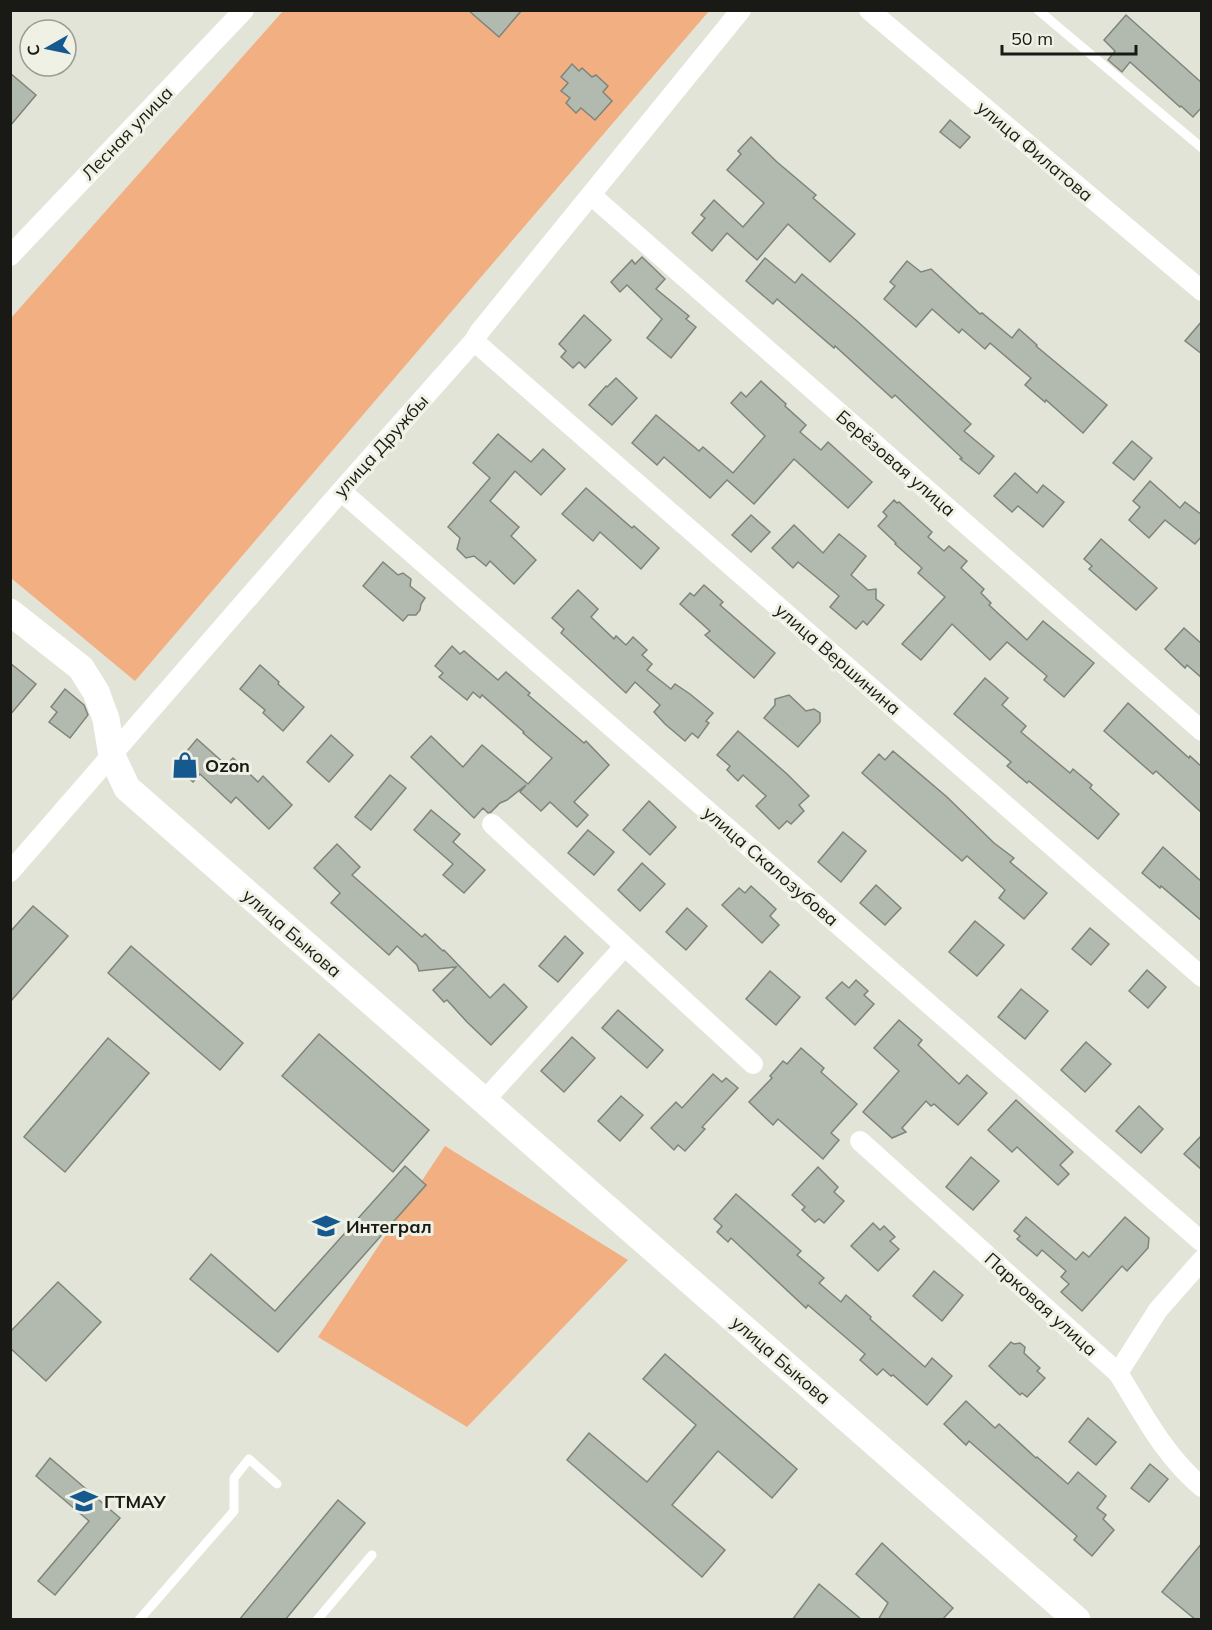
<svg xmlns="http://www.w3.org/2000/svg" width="1212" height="1630" font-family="Mulish,sans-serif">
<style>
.green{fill:#f1af82}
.building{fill:#b2b9af;stroke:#7e857b;stroke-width:1.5}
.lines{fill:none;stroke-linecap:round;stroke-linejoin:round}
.lane{stroke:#fff;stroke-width:9}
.street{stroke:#fff;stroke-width:20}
.secondary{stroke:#fff;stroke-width:27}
.labels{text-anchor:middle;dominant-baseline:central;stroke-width:6;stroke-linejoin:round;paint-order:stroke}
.street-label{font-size:18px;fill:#191a15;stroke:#f0f1e5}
.poi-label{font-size:18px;font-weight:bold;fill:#191a15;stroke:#f0f1e5;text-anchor:start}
</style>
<rect width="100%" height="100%" fill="#e3e4d8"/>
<g class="green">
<polygon points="283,11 709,11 135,681 11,578 11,318"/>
<polygon points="445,1146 628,1260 467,1427 318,1337"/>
</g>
<g class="building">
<polygon points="468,10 522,10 499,37"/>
<polygon points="1126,15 1202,83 1202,107 1193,117 1181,106 1180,107 1130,62 1122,72 1108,60 1115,51 1104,40"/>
<polygon points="572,64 579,71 582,68 592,77 596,75 608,86 603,92 612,101 595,120 581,108 576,113 566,103 570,98 561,91 568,83 561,77"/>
<polygon points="10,73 36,95 10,126"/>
<polygon points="950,120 970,137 960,148 940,132"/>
<polygon points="751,137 777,162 816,195 813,198 855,234 830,262 788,224 757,260 727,233 712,251 692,233 705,218 701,215 714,200 743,227 764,203 727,170 741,154 738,151"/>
<polygon points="642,257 665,279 656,289 689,316 686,319 696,327 671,358 647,338 662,319 627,285 620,292 611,282 632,260 635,264"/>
<polygon points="765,258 795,283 802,274 857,321 971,424 964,431 994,456 979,474 960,459 962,458 895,395 892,398 835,346 834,348 777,299 773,304 746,281"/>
<polygon points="907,261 921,272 931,269 980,314 982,313 1012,338 1019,329 1037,345 1036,346 1107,405 1083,433 1046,400 1045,402 1025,385 1031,378 990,343 985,349 962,329 959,333 932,309 916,327 884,299 895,286 890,282"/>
<polygon points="584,315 611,340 585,368 579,362 573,368 561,357 566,351 559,344"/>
<polygon points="1202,321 1202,354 1185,341"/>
<polygon points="616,378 637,398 612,425 589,405 606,386 607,387"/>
<polygon points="761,381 786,404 785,406 806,425 800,432 821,450 828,442 872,482 848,508 794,459 754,504 727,480 710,498 664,457 657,465 632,443 656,415 699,451 703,447 733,473 765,436 731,403 741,392 746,397"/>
<polygon points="498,434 531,462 543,449 565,469 541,495 515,471 490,501 519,527 511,536 536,560 514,584 490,561 486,566 474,556 466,558 457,549 460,538 448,527 490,478 473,463"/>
<polygon points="1132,441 1152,458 1134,480 1113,463"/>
<polygon points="1015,473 1037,493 1043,485 1064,502 1043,527 1018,506 1012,512 994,496"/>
<polygon points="1150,481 1180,508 1185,502 1202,515 1202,536 1195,544 1165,520 1149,538 1129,520 1140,507 1133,501"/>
<polygon points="586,488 632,528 634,526 659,548 641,569 600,532 593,541 562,514"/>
<polygon points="894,500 897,503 899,502 932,532 928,537 944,551 949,546 967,561 961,568 984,589 981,593 991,603 989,605 1027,640 1043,621 1094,663 1064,697 1044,680 1047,676 1007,642 990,660 952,624 921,660 902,644 945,597 918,573 922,568 895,544 896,543 878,526 887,516 883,512"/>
<polygon points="751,515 770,532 751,552 732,535"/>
<polygon points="794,525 823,553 839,534 866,556 851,575 868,590 876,589 876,599 884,605 867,625 863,621 856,629 830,607 839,596 798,562 793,568 772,548"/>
<polygon points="1101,539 1157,588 1136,610 1089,569 1092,566 1084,559"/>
<polygon points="383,562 398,575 403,573 411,579 410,586 425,598 421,604 420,610 416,615 408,615 403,621 363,586"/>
<polygon points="704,585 723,602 720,605 775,653 754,678 705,635 710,631 680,604 690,593 694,596"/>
<polygon points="578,590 598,609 591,617 614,639 616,636 626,645 633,637 647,650 642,655 652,664 647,670 671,689 675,684 690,694 713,713 706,721 709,723 698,738 692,733 685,741 665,724 654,712 660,705 635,682 626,693 561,633 564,629 552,618"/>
<polygon points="1184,628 1202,644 1202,678 1187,665 1185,668 1165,649"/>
<polygon points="452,646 460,654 464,651 498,680 506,672 530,693 528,695 584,743 586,741 609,765 574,802 588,815 577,827 550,802 541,811 520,792 526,785 507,800 500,803 491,812 488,813 483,808 474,818 411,757 431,736 463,767 482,745 528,784 552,758 523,733 524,732 482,695 480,698 473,692 467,700 439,677 443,673 435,666"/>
<polygon points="10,663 36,684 10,715"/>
<polygon points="260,665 279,682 278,684 304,707 283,731 263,713 265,710 240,689"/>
<polygon points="985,678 1008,698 1002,705 1026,726 1021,732 1070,773 1073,769 1092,785 1090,788 1119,814 1098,839 1029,781 1027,783 1007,766 1011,762 954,714"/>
<polygon points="65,689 84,705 88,715 70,738 49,722 57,712 51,707"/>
<polygon points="789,695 806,711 814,709 820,713 820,722 798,747 764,718 775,705 775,699"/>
<polygon points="1128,703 1189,758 1190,756 1202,767 1202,813 1156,771 1153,774 1104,731"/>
<polygon points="738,731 787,774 809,796 799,805 804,811 791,824 787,821 779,829 756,806 766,796 743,775 738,781 727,770 730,766 717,755"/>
<polygon points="331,735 353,755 329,782 307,762"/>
<polygon points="197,739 226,765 233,758 258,782 263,776 292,805 269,829 236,797 231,803 200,774 193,782 177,768 177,763"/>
<polygon points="893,751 947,797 994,843 1014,858 1010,862 1047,893 1024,919 999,898 1005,890 967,856 962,861 862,773 879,754 885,760"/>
<polygon points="390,775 406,788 371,830 355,817"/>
<polygon points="649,801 676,827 650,855 623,830"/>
<polygon points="431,810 460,834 453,842 485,870 464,893 443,875 453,864 414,830"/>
<polygon points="588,830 614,852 594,875 568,853"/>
<polygon points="843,832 866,851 841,882 818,862"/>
<polygon points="337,844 360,867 352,875 422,937 425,934 443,951 444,950 490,998 504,984 527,1007 491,1045 467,1022 447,1000 444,1002 433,990 456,967 419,971 417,965 397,946 389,955 331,903 340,893 314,868"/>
<polygon points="1163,847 1202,882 1202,921 1161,886 1160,888 1142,873"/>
<polygon points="642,863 665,884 640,911 618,890"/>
<polygon points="876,885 901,908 885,925 860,903"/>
<polygon points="751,886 776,909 770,916 779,925 762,943 722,905 739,888 745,893"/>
<polygon points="33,906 68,936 10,1002 10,932"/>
<polygon points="687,908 707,926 686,950 666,932"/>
<polygon points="975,921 1004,945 977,976 949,952"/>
<polygon points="1090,928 1109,944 1091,965 1072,949"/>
<polygon points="565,936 583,953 558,982 539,966"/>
<polygon points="131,946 243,1043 220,1070 108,973"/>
<polygon points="1147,970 1166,987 1148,1008 1129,991"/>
<polygon points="770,971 800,997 776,1025 746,999"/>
<polygon points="856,980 868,991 864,995 874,1004 855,1025 826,998 842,982 849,988"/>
<polygon points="1021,989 1048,1011 1025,1039 998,1017"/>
<polygon points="618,1010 663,1050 647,1068 602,1028"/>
<polygon points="899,1020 922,1040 918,1045 959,1084 967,1075 987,1093 958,1125 934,1104 931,1106 926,1101 902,1128 906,1132 892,1138 863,1112 899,1071 874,1048"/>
<polygon points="319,1034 429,1130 393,1172 282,1076"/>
<polygon points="572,1037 595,1058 564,1092 541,1071"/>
<polygon points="108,1038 149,1073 65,1172 24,1137"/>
<polygon points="1086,1042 1111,1064 1085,1092 1061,1070"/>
<polygon points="801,1048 824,1068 821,1072 857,1104 831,1133 839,1140 823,1159 778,1119 773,1125 749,1102 772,1078 770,1076 783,1061 787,1064"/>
<polygon points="713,1074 722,1082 726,1078 738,1088 702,1127 705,1129 685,1151 678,1145 674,1150 651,1128 676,1102 682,1108"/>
<polygon points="621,1096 643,1115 620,1141 598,1121"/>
<polygon points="1016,1100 1073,1152 1060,1165 1069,1174 1058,1185 1017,1147 1012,1152 988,1130"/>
<polygon points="1139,1106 1163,1129 1141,1153 1116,1131"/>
<polygon points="1202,1135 1202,1170 1184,1154"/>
<polygon points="971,1157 999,1181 973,1210 946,1187"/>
<polygon points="405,1166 426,1185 278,1352 190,1279 211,1254 275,1311"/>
<polygon points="818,1167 838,1187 834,1192 844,1201 824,1223 819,1219 815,1222 802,1210 805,1207 792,1195"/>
<polygon points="736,1194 801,1251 797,1255 824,1278 819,1283 841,1302 846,1295 871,1317 870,1319 925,1367 932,1358 952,1376 927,1405 893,1375 891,1376 883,1369 877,1375 860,1360 865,1354 808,1305 806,1308 731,1238 728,1242 717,1232 722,1226 714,1219"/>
<polygon points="1026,1217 1076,1260 1083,1252 1089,1257 1125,1217 1149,1238 1148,1248 1127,1271 1122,1266 1082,1311 1061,1292 1069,1284 1061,1277 1066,1271 1042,1250 1037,1256 1017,1239 1020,1236 1014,1231"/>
<polygon points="873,1223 880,1230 884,1226 895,1237 890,1241 899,1249 878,1271 851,1246"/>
<polygon points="934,1271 963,1295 942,1321 913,1296"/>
<polygon points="58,1282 101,1322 46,1381 10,1348 10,1332"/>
<polygon points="1011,1342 1014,1344 1020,1343 1025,1347 1024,1353 1040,1368 1037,1371 1045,1378 1027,1397 1022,1393 1020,1395 989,1366"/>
<polygon points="665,1354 797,1469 772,1498 718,1451 672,1505 725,1550 702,1577 567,1460 589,1433 647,1482 696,1425 643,1379"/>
<polygon points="966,1401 995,1428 999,1424 1036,1458 1037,1457 1068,1484 1078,1472 1106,1496 1097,1508 1106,1515 1103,1519 1114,1530 1092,1556 1074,1540 1077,1536 969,1441 966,1445 944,1424"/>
<polygon points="1088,1418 1116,1442 1096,1465 1069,1442"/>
<polygon points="50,1458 120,1518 55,1595 38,1581 89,1521 36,1476"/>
<polygon points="1150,1464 1168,1479 1149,1502 1131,1488"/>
<polygon points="338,1500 365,1523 285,1620 239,1620"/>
<polygon points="882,1543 953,1608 942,1620 878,1620 888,1603 856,1574"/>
<polygon points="1202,1543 1202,1620 1196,1620 1162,1592"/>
<polygon points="819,1584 862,1620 792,1620"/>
</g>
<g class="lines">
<g class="lane">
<polyline points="1038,10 1202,148"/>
<polyline points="139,1620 234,1511 234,1478 249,1459 277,1484"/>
<polyline points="317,1620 372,1555"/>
</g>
<g class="street">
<polyline points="869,10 1202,291"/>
<polyline points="591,195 1202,731"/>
<polyline points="10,256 244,10"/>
<polyline points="474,341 1202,977"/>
<polyline points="341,491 1202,1242"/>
<polyline points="492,824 753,1064"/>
<polyline points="10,872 341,491 474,341 480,331 741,10"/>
<polyline points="484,1101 624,947"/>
<polyline points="860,1141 1118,1373 1158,1310 1202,1260"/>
<path d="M 1118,1373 C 1143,1413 1165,1457 1202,1487"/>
</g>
<polyline class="secondary" points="10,612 81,668 96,692 106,719 112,756 127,788 1077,1620"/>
</g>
<defs>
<symbol id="shop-bare" viewBox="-9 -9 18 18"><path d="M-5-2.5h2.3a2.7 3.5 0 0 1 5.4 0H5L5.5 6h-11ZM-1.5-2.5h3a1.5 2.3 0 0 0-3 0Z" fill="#15598e" stroke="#f0f1e5" stroke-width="2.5" paint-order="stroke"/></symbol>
<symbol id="university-bare" viewBox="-9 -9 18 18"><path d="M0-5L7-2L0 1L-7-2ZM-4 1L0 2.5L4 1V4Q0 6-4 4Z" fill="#15598e" stroke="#f0f1e5" stroke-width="2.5" paint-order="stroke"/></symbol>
</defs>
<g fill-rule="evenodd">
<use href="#shop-bare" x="166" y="746" width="38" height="38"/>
<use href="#university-bare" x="307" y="1207" width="38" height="38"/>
<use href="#university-bare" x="65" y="1482" width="38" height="38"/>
</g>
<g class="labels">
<g class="street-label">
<text transform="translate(127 133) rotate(-46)">Лесная улица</text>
<text transform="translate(1035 151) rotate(40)">улица Филатова</text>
<text transform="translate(381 446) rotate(-48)">улица Дружбы</text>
<text transform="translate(896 463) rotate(41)">Берёзовая улица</text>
<text transform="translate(838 659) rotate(41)">улица Вершинина</text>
<text transform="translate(771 866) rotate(41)">улица Скалозубова</text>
<text transform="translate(292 933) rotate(41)">улица Быкова</text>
<text transform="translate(1041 1304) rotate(42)">Парковая улица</text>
<text transform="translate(781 1360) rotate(41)">улица Быкова</text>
</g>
<g class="poi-label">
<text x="205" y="765">Ozon</text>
<text x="346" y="1226">Интеграл</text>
<text x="104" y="1501">ГТМАУ</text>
</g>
</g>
<rect width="1212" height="1630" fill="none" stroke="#191a15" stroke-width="24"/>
<g transform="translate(48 48) rotate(261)"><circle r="28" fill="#f0f1e5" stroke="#9a9b92" stroke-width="1.5"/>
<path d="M0-4.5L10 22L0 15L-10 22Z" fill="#15598e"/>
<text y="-9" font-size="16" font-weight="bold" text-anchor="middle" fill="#191a15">С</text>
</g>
<path d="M1002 45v9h134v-9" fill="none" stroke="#191a15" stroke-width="3"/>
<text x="1011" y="45" font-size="18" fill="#191a15" stroke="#f0f1e5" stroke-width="4.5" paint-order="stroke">50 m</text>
</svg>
